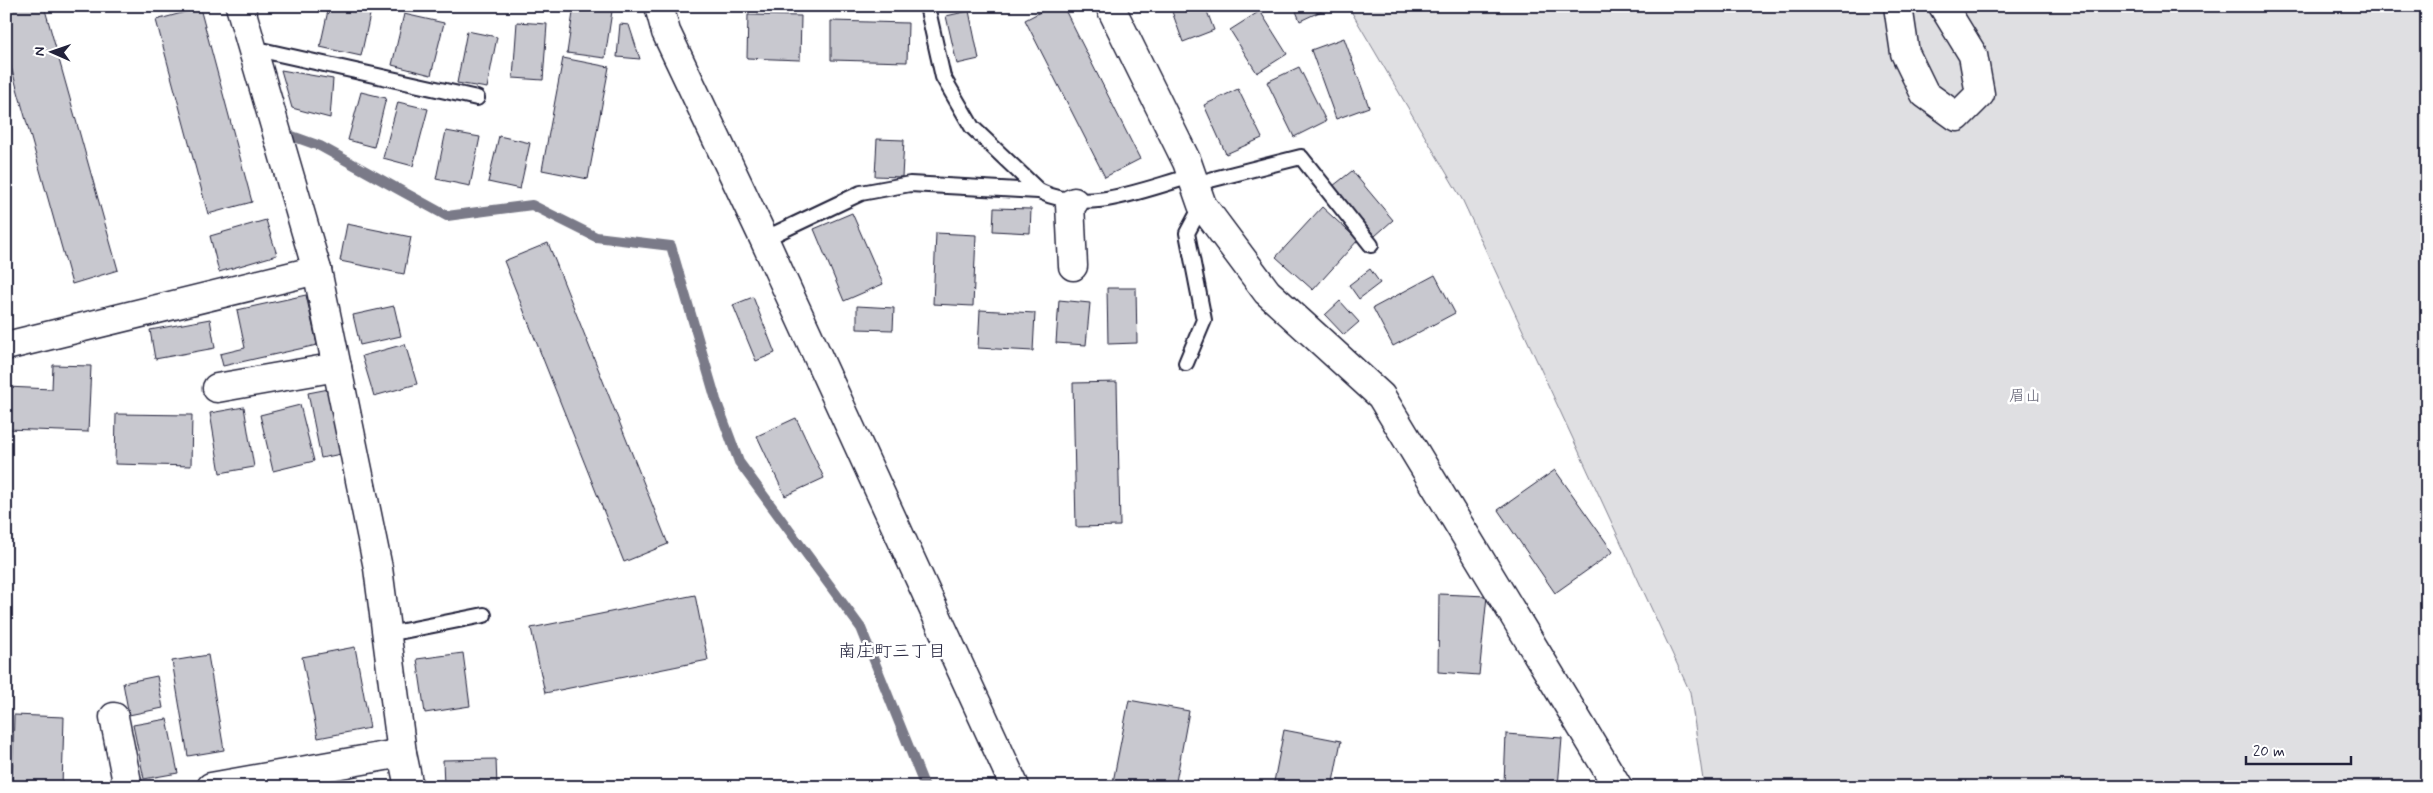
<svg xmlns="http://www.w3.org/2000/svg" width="2433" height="793" font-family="Mynerve,'Klee One',sans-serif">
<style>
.green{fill:#dfdfe2;stroke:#80808e}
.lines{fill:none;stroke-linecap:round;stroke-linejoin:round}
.stream{stroke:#7a7a88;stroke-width:10}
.building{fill:#c8c8cf;stroke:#22223b}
.service-casing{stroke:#22223b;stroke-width:18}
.minor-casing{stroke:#22223b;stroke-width:31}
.tertiary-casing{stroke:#22223b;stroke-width:31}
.service{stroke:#fff;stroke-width:14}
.minor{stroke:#fff;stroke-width:28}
.tertiary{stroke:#fff;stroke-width:28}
.labels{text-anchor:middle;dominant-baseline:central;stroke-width:5;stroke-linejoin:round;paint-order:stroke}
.park-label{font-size:16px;fill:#5b5b6d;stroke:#fff}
.neighbourhood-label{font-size:18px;fill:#22223b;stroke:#fff}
</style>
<rect width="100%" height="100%" fill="#fff"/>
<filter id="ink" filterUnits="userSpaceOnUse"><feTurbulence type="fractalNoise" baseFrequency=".02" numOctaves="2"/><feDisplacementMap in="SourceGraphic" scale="10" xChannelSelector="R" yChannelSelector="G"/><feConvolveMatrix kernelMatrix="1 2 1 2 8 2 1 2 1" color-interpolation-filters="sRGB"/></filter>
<g filter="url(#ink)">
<polygon class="green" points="1348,6 2427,6 2427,787 1704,787 1690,692 1463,201"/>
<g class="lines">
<polyline class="stream" points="292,136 320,146 447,216 532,205 596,237 671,246 716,400 739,462 861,628 925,787"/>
</g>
<g class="building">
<polygon points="6,6 44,6 118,270 72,284 6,49"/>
<polygon points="329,6 356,6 371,10 361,56 320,47"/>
<polygon points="574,6 590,6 590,8 612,11 605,58 567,53"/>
<polygon points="1052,6 1063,6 1140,159 1105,177 1025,20"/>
<polygon points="1170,6 1205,6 1214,30 1183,42"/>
<polygon points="1294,6 1330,6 1330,7 1300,21"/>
<polygon points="200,8 252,202 208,214 156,20"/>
<polygon points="969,11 979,59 957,64 946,16"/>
<polygon points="1260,11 1287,54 1257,73 1230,30"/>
<polygon points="404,14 444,23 431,75 392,65"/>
<polygon points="748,15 801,16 800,60 747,58"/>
<polygon points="831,21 908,23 907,62 831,60"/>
<polygon points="517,22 547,24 543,80 513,78"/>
<polygon points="620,24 629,25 640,59 617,57"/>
<polygon points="467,31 497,37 487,88 457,83"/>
<polygon points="1344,38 1369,107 1336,119 1311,50"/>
<polygon points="563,58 609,67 588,179 542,170"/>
<polygon points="1299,67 1326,121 1294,137 1267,82"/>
<polygon points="281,70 333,79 330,118 292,108"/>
<polygon points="1238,89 1262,138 1226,154 1204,105"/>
<polygon points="361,92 386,98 374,147 348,140"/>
<polygon points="398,102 428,109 413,166 383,158"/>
<polygon points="446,131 480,137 470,186 436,179"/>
<polygon points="499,136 530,143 520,189 488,182"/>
<polygon points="877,139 904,140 902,177 875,176"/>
<polygon points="1352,171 1393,220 1375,236 1333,186"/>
<polygon points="1322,207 1358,240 1313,290 1276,257"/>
<polygon points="994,208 1031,209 1030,233 993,231"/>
<polygon points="852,213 883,284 844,301 814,229"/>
<polygon points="266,220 277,255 219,272 210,236"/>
<polygon points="347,224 411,237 404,274 340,261"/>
<polygon points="936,233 976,235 973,306 933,304"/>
<polygon points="548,243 668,544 624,562 504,261"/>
<polygon points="1370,269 1380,283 1359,299 1349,285"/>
<polygon points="1435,275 1455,313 1393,346 1373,308"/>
<polygon points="1107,288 1136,288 1137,343 1108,344"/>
<polygon points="306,295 317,345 223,366 220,354 245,348 237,310"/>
<polygon points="753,297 775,353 756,361 733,305"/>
<polygon points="1059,300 1090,303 1086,345 1056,343"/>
<polygon points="1340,301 1359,322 1344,335 1325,315"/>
<polygon points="394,306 401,336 360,345 353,315"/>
<polygon points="857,306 894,308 893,330 857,329"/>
<polygon points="980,310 1035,313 1033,351 978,348"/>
<polygon points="210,319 215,348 155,359 150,330"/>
<polygon points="405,344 417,384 374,396 362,356"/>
<polygon points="53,365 91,366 88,432 6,429 6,387 52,389"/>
<polygon points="1117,382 1120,526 1076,527 1073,383"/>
<polygon points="334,388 346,453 321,458 308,393"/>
<polygon points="300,405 314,461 273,471 260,415"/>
<polygon points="244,407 254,467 220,473 210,413"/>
<polygon points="116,414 192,415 191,466 115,464"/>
<polygon points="796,418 824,478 785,496 757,436"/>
<polygon points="1555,470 1613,552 1555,593 1498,510"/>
<polygon points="1439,594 1487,596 1479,675 1438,672"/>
<polygon points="695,595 708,660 545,693 531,628"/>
<polygon points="355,647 370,728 318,738 302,657"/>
<polygon points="463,653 470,706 425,713 417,659"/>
<polygon points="208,655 224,750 188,756 172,661"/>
<polygon points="157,676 163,708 129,715 123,683"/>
<polygon points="1129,700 1189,711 1175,787 1112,787"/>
<polygon points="14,715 64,717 62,787 12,787"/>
<polygon points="167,719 178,773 144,779 133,725"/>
<polygon points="1284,730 1341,741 1332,787 1273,787"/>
<polygon points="1506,734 1562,738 1558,787 1526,787 1504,783"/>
<polygon points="496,759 497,787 444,787 443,760"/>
<polygon points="1377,783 1418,787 1377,787"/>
</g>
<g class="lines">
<defs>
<g id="service">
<polyline points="927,6 943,77 972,127 1039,191"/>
<polyline points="252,48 477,98"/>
<polyline points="1194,184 1301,157 1371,245"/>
<path d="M 764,239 L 861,193 L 910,184 L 1039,191 C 1088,215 1143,189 1192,176"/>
<polyline points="1186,363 1204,320 1187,233 1202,205"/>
<polyline points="388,634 484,615"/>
</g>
<g id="minor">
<polyline points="1110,6 1187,162 1202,205 1267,292 1381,396 1618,787"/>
<polyline points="1898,6 1905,53 1925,94 1957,117 1980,94 1973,55 1943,6"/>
<polyline points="1073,266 1070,204 1074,202"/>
<polyline points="317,270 378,568 402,753 409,787"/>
<polyline points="6,346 317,270 240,6"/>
<polyline points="217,388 337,367"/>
<polyline points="114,717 128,787"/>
<polyline points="211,787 402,753"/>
</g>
<polyline id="tertiary" points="659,6 666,32 764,239 1015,787"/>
</defs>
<use href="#service" class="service-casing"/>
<use href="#minor" class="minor-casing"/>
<use href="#tertiary" class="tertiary-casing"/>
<use href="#service" class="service"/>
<use href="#minor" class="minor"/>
<use href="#tertiary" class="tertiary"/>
</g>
</g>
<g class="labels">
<g class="park-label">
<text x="2025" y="396">眉山</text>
</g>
<g class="neighbourhood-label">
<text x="892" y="652">南庄町三丁目</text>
</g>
</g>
<rect width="2433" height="793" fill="none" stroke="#fff" stroke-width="25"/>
<rect x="12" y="12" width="2408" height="768" fill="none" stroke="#22223b" stroke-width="2" filter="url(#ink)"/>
<g transform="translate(52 52) rotate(272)" stroke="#ffffff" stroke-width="4" paint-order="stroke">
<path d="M0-4L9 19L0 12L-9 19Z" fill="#22223b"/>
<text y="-8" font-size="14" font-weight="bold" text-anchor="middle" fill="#22223b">N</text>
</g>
<path d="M2246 756v8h105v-8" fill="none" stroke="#22223b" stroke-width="2.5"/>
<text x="2253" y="756" font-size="15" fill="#22223b" stroke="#ffffff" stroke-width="4" paint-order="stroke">20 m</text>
</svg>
